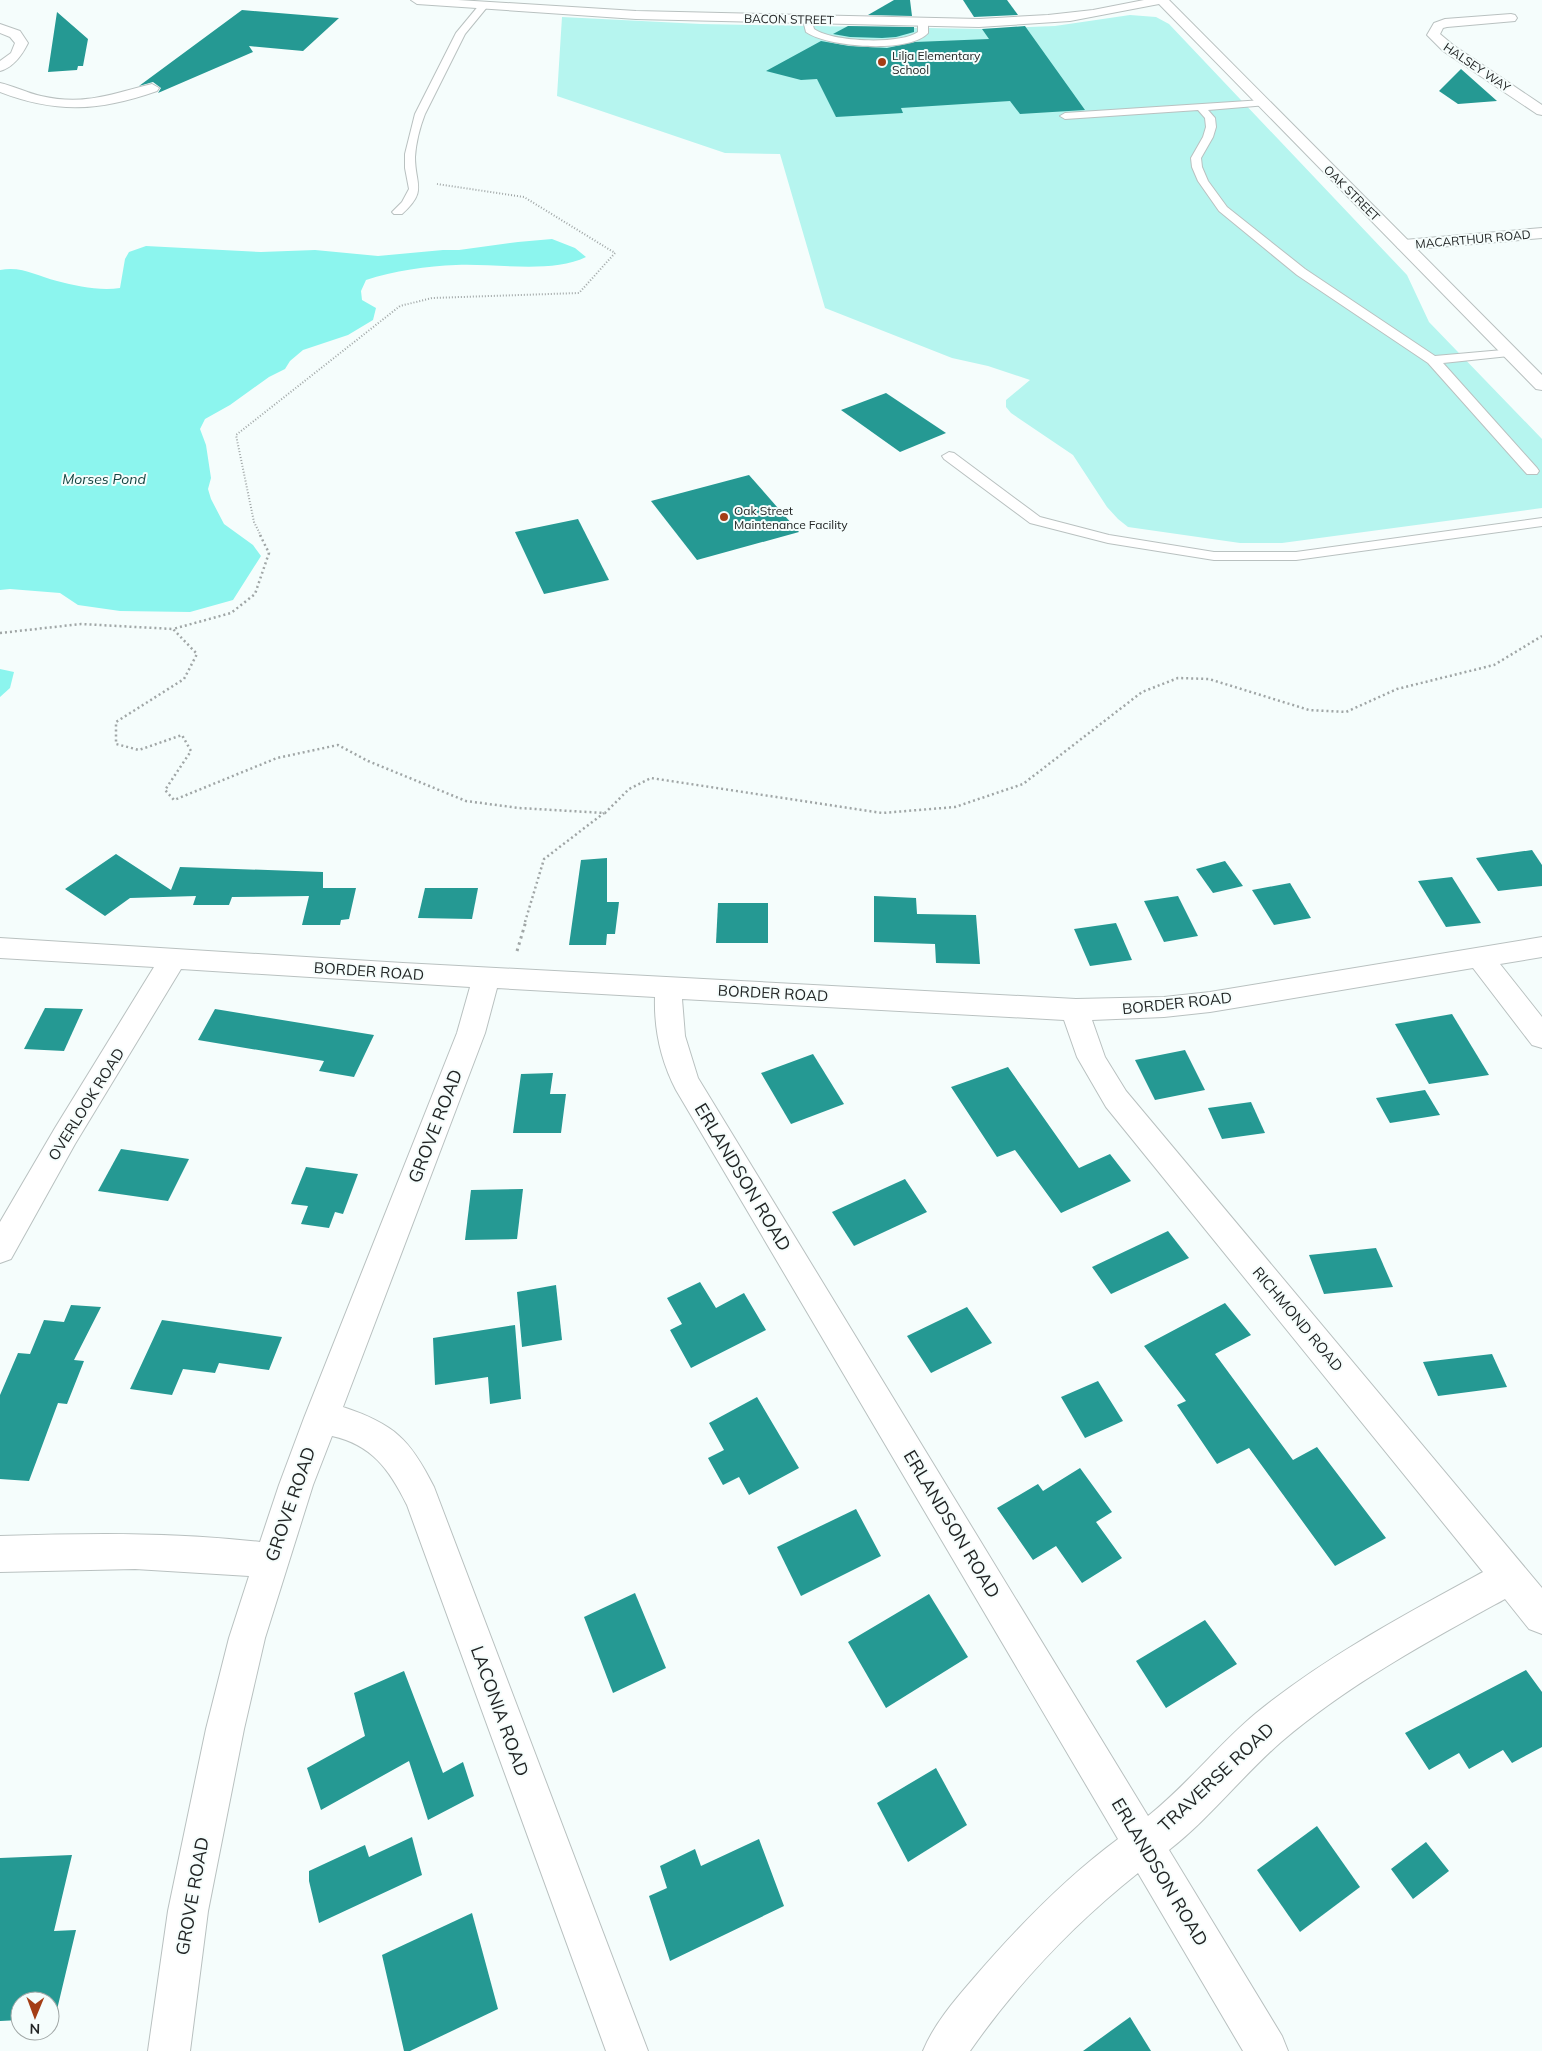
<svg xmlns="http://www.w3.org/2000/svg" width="1542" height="2051" font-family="Mulish,sans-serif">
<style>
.green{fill:#b6f5ef}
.water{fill:#8cf5ee}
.building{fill:#259993}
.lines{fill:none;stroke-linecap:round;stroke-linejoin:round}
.lane-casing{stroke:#b9c1c0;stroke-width:2}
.street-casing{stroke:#b9c1c0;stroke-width:2}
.secondary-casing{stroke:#b9c1c0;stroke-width:2}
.path-far2{stroke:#a0a6a6;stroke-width:2;stroke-dasharray:1 2;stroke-linecap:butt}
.path-far1{stroke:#a0a6a6;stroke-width:2.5;stroke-dasharray:2 3;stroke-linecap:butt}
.path{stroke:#a0a6a6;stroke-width:3;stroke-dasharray:2.5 4;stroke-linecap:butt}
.lane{fill:#fff;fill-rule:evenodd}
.street{fill:#fff;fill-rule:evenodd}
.secondary{fill:#fff;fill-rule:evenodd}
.poi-dot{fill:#a43e16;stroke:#f5fdfc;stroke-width:2}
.labels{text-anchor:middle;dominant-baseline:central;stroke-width:4;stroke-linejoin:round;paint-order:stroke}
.far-street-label{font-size:12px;fill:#222525;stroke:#f5fdfc}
.far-poi-label{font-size:12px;fill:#222525;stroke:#f5fdfc;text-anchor:start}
.far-water-label{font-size:14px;font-style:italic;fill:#144542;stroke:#f5fdfc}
.street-label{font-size:15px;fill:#222525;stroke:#f5fdfc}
.near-street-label{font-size:18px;fill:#222525;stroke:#f5fdfc}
</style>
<rect width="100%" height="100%" fill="#f5fdfc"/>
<polygon class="green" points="1130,15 1156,17 1169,24 1407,275 1429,322 1542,439 1542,508 1282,543 1240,543 1128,527 1118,519 1107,507 1073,455 1011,413 1006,407 1006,400 1030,380 988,366 952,358 825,308 780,154 725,153 557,96 562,17 701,24 981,29 1055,26"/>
<g class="water">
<path d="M 552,239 L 575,248 L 586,257 C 551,274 495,263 456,265 C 428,266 393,271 366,280 L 361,291 L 362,300 L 376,308 L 373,320 L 348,335 L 303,350 L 290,361 L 285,369 L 269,377 L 230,405 L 205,419 L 200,429 L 206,445 L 211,478 L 208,489 L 211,499 L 224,524 L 253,545 L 261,556 L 233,600 L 190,612 L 120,611 L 78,605 L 60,593 L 10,589 L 0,590 L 0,270 C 23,266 36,276 57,281 C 77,286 99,291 120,288 L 125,259 L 129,252 L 146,246 L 261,252 L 315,250 L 378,256 L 443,250 L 459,250 L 518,242 Z"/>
<polygon points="0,669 14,672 10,688 0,697"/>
</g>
<g class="building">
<polygon points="894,0 910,0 912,16 868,15"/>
<polygon points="963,0 1007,0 1018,15 974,17"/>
<polygon points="242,10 339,18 303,51 249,46 253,52 158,93 161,88 153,82 139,86"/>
<polygon points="57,12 88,39 83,66 78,66 77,70 48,72"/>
<polygon points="848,26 914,27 914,32 896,37 882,38 850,37 833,34"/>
<polygon points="1025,26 1085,110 1020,114 1010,101 901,108 903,113 836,117 817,79 801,80 766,71 821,41 849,46 887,48 915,42 989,39 982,29"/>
<polygon points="1461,69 1497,101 1458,104 1439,91"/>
<polygon points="886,393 946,433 900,452 841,410"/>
<polygon points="749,475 799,532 697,560 651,501"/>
<polygon points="578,519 609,580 544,594 515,532"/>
<polygon points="1532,850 1542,865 1542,886 1498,891 1476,858"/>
<polygon points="116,854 171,890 180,867 323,872 323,888 356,888 349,919 341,920 340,925 302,925 309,896 232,897 229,905 193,905 196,896 130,898 105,916 65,889"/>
<polygon points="607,858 607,902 619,902 615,934 607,934 606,945 569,945 581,860"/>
<polygon points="1225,861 1243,886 1213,893 1196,869"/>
<polygon points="1452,877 1481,923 1446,927 1418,881"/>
<polygon points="1290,883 1311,918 1274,925 1252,890"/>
<polygon points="425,888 478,888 472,919 418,918"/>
<polygon points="874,896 916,898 917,914 976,915 980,964 936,963 935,944 874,942"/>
<polygon points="1178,896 1198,936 1164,942 1144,901"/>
<polygon points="718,903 768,903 768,943 716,943"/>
<polygon points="1116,923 1132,960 1090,966 1074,929"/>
<polygon points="45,1008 83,1009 64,1051 24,1049"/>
<polygon points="215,1009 374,1035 354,1077 319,1071 324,1061 198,1040"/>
<polygon points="1452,1014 1489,1075 1429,1084 1395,1024"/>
<polygon points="1185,1050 1205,1090 1155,1100 1135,1060"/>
<polygon points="813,1054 844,1104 791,1124 761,1073"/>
<polygon points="1008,1067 1079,1168 1110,1154 1131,1181 1061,1213 1015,1150 997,1157 951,1087"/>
<polygon points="553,1073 550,1094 566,1094 561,1133 513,1133 521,1074"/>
<polygon points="1425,1090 1440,1115 1390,1123 1376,1098"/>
<polygon points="1251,1102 1265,1133 1222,1139 1208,1108"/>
<polygon points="121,1149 189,1159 168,1201 98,1191"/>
<polygon points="306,1167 358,1174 343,1214 335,1212 329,1228 301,1224 308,1206 291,1204"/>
<polygon points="905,1179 927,1212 854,1246 832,1212"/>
<polygon points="523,1189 517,1239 465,1240 471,1190"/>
<polygon points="1168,1231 1189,1258 1111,1294 1092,1267"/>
<polygon points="1376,1248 1393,1287 1324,1294 1309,1255"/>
<polygon points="700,1282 716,1308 744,1293 766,1330 691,1368 670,1330 682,1324 667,1298"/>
<polygon points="556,1285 562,1340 522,1347 517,1292"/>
<polygon points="1225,1303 1251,1335 1215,1354 1293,1460 1317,1447 1386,1538 1335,1566 1249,1448 1217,1464 1177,1405 1186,1401 1144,1346"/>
<polygon points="71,1305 101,1307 74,1360 84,1361 67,1404 58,1403 29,1481 0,1479 0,1395 18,1353 30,1354 44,1320 64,1322"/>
<polygon points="967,1307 992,1343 931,1373 907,1336"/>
<polygon points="162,1320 282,1337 269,1370 219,1363 215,1373 183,1369 172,1395 130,1389"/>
<polygon points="515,1325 521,1399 490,1404 488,1377 435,1385 433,1338"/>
<polygon points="1492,1354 1507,1387 1438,1396 1423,1362"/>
<polygon points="1098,1381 1123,1421 1085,1438 1061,1397"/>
<polygon points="757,1397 799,1468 749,1495 739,1477 723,1485 708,1458 724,1450 709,1423"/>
<polygon points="1080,1468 1112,1512 1096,1522 1122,1558 1082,1583 1056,1546 1033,1560 997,1508 1038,1484 1043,1491"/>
<polygon points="856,1509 881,1556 801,1596 777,1547"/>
<polygon points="635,1593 666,1668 613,1693 584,1617"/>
<polygon points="929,1594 968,1657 886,1708 848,1642"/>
<polygon points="1205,1620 1237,1664 1166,1708 1136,1661"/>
<polygon points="1526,1670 1542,1692 1542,1747 1512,1763 1503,1750 1469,1769 1459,1753 1429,1770 1405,1733"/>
<polygon points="404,1671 443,1773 463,1762 474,1796 428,1820 409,1761 321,1810 307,1768 365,1736 354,1693"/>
<polygon points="936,1768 967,1825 908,1862 877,1803"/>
<polygon points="1317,1826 1360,1887 1300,1932 1257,1870"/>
<polygon points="412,1837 422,1875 319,1923 309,1881 309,1871 365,1845 369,1857"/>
<polygon points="759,1839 784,1906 670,1961 649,1896 667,1888 660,1866 695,1849 701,1866"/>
<polygon points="1426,1842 1449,1871 1413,1899 1391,1869"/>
<polygon points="72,1855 54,1931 76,1930 55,2018 50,2019 50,2001 20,2001 20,2020 0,2021 0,1858"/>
<polygon points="472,1913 498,2009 410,2051 404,2051 382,1955"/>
<polygon points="1130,2017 1151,2051 1083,2051"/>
</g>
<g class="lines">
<defs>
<g id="lane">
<path d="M 483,3 L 488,6 L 465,34 L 425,114 C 420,127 416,142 415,157 C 415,185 428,191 402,214 L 394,214 L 392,212 L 402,202 L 409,189 L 405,168 L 405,154 L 415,114 L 456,33 L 480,4 Z"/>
<path d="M 808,17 L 811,18 L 814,29 C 832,42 900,45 918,32 L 918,22 L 923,19 L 928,22 L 928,33 C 909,54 827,47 806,32 L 803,20 Z"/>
<polygon points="1263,100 1267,101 1267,105 1208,110 1215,118 1216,127 1213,137 1201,158 1202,167 1208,181 1227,207 1305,269 1435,356 1514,349 1515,352 1514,355 1509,356 1443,363 1537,468 1539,471 1537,474 1527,474 1428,363 1297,275 1219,211 1198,181 1192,167 1191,158 1203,137 1206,127 1205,118 1198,110 1065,119 1060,116 1065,113"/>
<polygon points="949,452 954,453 1040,517 1109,535 1214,552 1296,552 1542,518 1542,526 1296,560 1214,560 1108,543 1030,523 944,459 942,456"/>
</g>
<g id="street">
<polygon points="1511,14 1515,15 1517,18 1515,21 1447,27 1443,28 1440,34 1453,45 1542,105 1542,115 1537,114 1443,51 1427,35 1434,23 1445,19"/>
<path d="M 0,24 L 20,31 L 28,43 C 22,55 14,67 0,71 L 0,61 L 11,53 L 15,43 L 10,37 L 0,33 Z"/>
<path d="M 0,83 C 14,86 27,93 41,96 C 84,106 111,94 152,84 L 159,88 L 157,91 C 100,111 57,114 0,92 Z"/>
<polygon points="1542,228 1542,238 1404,250 1398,248 1396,245 1398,242 1404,240"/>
<path d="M 1542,937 L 1542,957 L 1500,964 L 1542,1017 L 1542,1048 L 1532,1045 L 1473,968 L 1210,1012 L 1164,1017 L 1092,1020 L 1105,1057 L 1126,1091 L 1542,1588 L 1542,1634 L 1529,1629 L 1505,1599 C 1427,1642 1349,1684 1281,1742 C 1242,1776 1210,1818 1169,1850 L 1282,2036 L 1288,2051 L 1243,2051 L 1138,1873 C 1075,1923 1016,1985 970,2051 L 923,2051 C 934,2024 954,2001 973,1979 C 1016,1929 1064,1879 1118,1839 L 676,1090 C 661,1061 654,1030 655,997 L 497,988 L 485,1033 L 343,1407 C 394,1424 410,1439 434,1487 L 648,2051 L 606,2051 L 407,1505 C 389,1469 372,1445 332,1436 L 313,1485 L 265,1638 L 244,1729 L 208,1911 L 190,2051 L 148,2051 L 168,1911 L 206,1729 L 229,1638 L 249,1576 L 135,1569 L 0,1572 L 0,1536 C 87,1533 174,1532 260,1542 L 279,1485 L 304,1418 L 457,1033 L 470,987 L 181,969 L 75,1144 L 11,1259 L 0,1263 L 0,1222 L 55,1128 L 154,967 L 0,958 L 0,938 L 403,963 L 1076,999 L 1164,997 L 1210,992 ZM 682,999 L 1064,1020 L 1077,1057 L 1106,1107 L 1483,1572 C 1404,1615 1325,1657 1255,1714 C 1217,1746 1187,1785 1148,1816 L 698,1078 L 685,1036 Z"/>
</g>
<polygon id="secondary" points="411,0 458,0 636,11 979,19 1048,15 1093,10 1144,0 1169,0 1542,375 1542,390 1536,389 1159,4 1070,21 979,27 636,19 417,4"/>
</defs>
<use href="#lane" class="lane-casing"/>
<use href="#street" class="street-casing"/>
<use href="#secondary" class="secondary-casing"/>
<polyline class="path-far2" points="261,536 254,522 236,435 400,306 432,298 579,293 615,253 524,197 437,184"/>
<g class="path-far1">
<polyline points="260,535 269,553 255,594 231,613 173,629 197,654 184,679 116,722 116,744 139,750 182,735 191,751 165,790 174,800 277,758 338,745 368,761 466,801 519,808 605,813 629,789 651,778 882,813 955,807 1023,784 1142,692 1178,678 1209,679 1309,710 1346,712 1397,689 1494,665 1542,636"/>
<polyline points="0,633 81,624 173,629"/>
<polyline points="525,922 544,859 604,813"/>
</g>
<polyline class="path" points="517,951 526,921"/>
<use href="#lane" class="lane"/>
<use href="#street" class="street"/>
<use href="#secondary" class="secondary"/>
</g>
<g class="poi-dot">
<circle cx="882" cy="62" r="5"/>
<circle cx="724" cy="517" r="5"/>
</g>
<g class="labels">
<g class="far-street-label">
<text transform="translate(789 19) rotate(1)">BACON STREET</text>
<text transform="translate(1477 67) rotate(34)">HALSEY WAY</text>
<text transform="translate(1352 193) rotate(45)">OAK STREET</text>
<text transform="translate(1473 239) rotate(-5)">MACARTHUR ROAD</text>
</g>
<g class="far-poi-label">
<text x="892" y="55">Lilja Elementary<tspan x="892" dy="14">School</tspan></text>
<text x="734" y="510">Oak Street<tspan x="734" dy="14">Maintenance Facility</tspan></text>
</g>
<g class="far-water-label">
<text x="104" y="479">Morses Pond</text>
</g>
<g class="street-label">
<text transform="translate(369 971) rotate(4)">BORDER ROAD</text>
<text transform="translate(773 993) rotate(3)">BORDER ROAD</text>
<text transform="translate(1177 1003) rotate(-6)">BORDER ROAD</text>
<text transform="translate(86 1104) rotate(-58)">OVERLOOK ROAD</text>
<text transform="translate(1298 1319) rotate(50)">RICHMOND ROAD</text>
</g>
<g class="near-street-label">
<text transform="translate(435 1126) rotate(-69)">GROVE ROAD</text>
<text transform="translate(743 1177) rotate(59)">ERLANDSON ROAD</text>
<text transform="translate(290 1504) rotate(-71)">GROVE ROAD</text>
<text transform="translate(952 1524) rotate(59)">ERLANDSON ROAD</text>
<text transform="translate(500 1711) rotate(70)">LACONIA ROAD</text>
<text transform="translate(1216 1777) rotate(-43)">TRAVERSE ROAD</text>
<text transform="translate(1160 1872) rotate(59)">ERLANDSON ROAD</text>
<text transform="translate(192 1896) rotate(-80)">GROVE ROAD</text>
</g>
</g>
<g transform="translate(35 2016) rotate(181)"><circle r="24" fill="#f5fdfc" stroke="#a1a7a6"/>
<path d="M0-4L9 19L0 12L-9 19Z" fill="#a43e16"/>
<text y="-8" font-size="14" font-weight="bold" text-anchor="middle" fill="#222525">N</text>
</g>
</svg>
